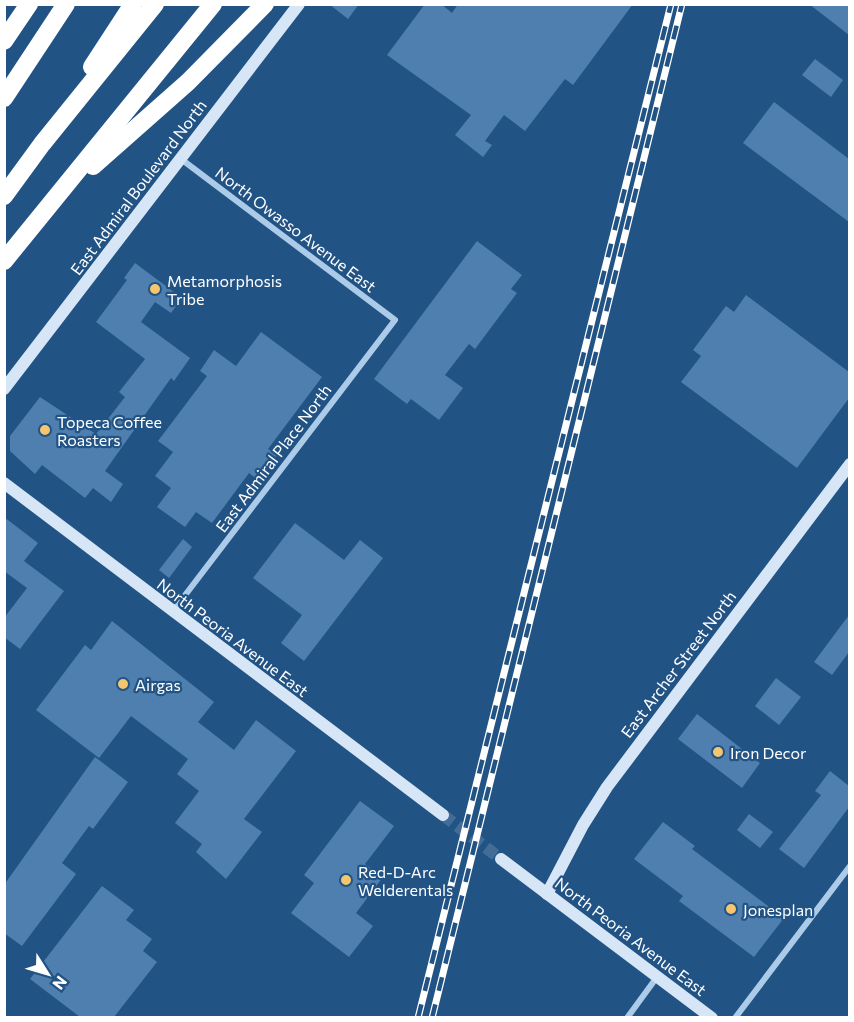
<svg xmlns="http://www.w3.org/2000/svg" width="854" height="1022" font-family="Commissioner,sans-serif">
<style>
.building{fill:#4f7faf}
.lines{fill:none;stroke-linecap:round;stroke-linejoin:round}
.secondary-tunnel{stroke:#436d97;stroke-width:12;stroke-dasharray:12 6;stroke-linecap:butt}
.street{stroke:#abcbe9;stroke-width:6}
.secondary{stroke:#d6e6f7;stroke-width:12}
.highway{stroke:#fff;stroke-width:18}
.rail-casing{stroke:#fff;stroke-width:7}
.rail{stroke:#225385;stroke-width:4.5;stroke-dasharray:14;stroke-linecap:butt}
.poi-dot{fill:#f5c66d;stroke:#225385;stroke-width:2}
.labels{text-anchor:middle;dominant-baseline:central;stroke-width:4.5;stroke-linejoin:round;paint-order:stroke}
.street-label{font-size:16px;fill:#fff;stroke:#225385}
.poi-label{font-size:16px;fill:#fff;stroke:#225385;text-anchor:start}
</style>
<rect width="100%" height="100%" fill="#225385"/>
<g class="building">
<polygon points="329,4 359,4 348,19"/>
<polygon points="425,4 441,4 452,13 458,4 633,4 573,85 565,79 525,131 504,115 485,141 492,145 483,157 455,135 471,115 387,55"/>
<polygon points="809,4 849,4 849,35"/>
<polygon points="815,59 843,80 831,97 802,75"/>
<polygon points="774,102 849,159 849,222 743,143"/>
<polygon points="477,241 522,275 511,289 517,293 475,349 469,344 445,375 463,388 439,420 411,399 407,404 374,379"/>
<polygon points="135,263 182,298 171,313 155,302 141,322 190,358 174,381 171,378 105,471 123,484 111,502 93,488 85,498 42,465 35,474 10,451 10,436 40,397 96,434 125,397 119,392 145,359 96,322 127,280 124,278"/>
<polygon points="746,295 849,372 849,398 797,468 681,382 701,356 693,350 726,306 734,312"/>
<polygon points="261,332 322,377 268,449 277,455 258,480 249,473 212,523 196,512 185,527 157,507 171,488 155,476 173,452 158,441 207,376 200,371 214,350 236,366"/>
<polygon points="4,517 38,543 24,561 64,591 20,649 4,637 4,618 27,588 4,571"/>
<polygon points="295,523 344,560 360,540 383,558 304,661 281,643 302,615 253,578"/>
<polygon points="183,539 192,547 169,578 159,570"/>
<polygon points="849,615 849,652 832,675 814,662"/>
<polygon points="112,621 214,702 198,722 234,750 256,720 296,751 244,819 262,832 226,879 196,852 202,844 175,823 199,791 177,774 188,759 131,716 99,758 36,710 85,645 91,650"/>
<polygon points="776,678 801,697 779,725 755,706"/>
<polygon points="697,714 760,763 742,788 678,739"/>
<polygon points="95,757 128,782 93,829 89,826 62,863 76,874 22,946 4,933 4,885"/>
<polygon points="830,771 849,786 849,807 804,868 779,849 821,795 815,791"/>
<polygon points="360,801 394,826 365,864 383,877 356,913 373,926 349,957 291,913 314,883 304,875"/>
<polygon points="749,814 773,832 760,848 737,830"/>
<polygon points="663,822 695,846 692,849 784,918 754,957 679,901 683,896 634,859"/>
<polygon points="102,886 134,910 126,920 152,939 143,951 157,962 114,1017 80,1017 30,979"/>
</g>
<g class="lines">
<polyline class="secondary-tunnel" points="443,815 501,859"/>
<g class="street">
<polyline points="173,611 395,320 181,159"/>
<polyline points="627,1018 657,977"/>
<polyline points="735,1018 850,866"/>
</g>
<g class="secondary">
<polyline points="4,389 299,4"/>
<polyline points="4,483 443,815"/>
<polyline points="501,859 712,1018"/>
<polyline points="547,894 583,825 607,787 850,464"/>
</g>
<g class="highway">
<polyline points="4,41 29,4"/>
<polyline points="92,67 133,4"/>
<polyline points="4,98 66,4"/>
<polyline points="93,166 188,82 265,4"/>
<polyline points="4,196 42,144 155,4"/>
<polyline points="4,261 213,4"/>
</g>
<defs>
<g id="rail">
<polyline points="418,1018 671,4"/>
<polyline points="432,1018 682,4"/>
</g>
</defs>
<use href="#rail" class="rail-casing"/>
<use href="#rail" class="rail"/>
</g>
<g class="poi-dot">
<circle cx="155" cy="289" r="6"/>
<circle cx="45" cy="430" r="6"/>
<circle cx="123" cy="684" r="6"/>
<circle cx="718" cy="752" r="6"/>
<circle cx="346" cy="880" r="6"/>
<circle cx="731" cy="909" r="6"/>
</g>
<g class="labels">
<g class="street-label">
<text transform="translate(138 187) rotate(-53)">East Admiral Boulevard North</text>
<text transform="translate(296 229) rotate(37)">North Owasso Avenue East</text>
<text transform="translate(273 458) rotate(-53)">East Admiral Place North</text>
<text transform="translate(233 637) rotate(37)">North Peoria Avenue East</text>
<text transform="translate(678 664) rotate(-53)">East Archer Street North</text>
<text transform="translate(631 936) rotate(37)">North Peoria Avenue East</text>
</g>
<g class="poi-label">
<text x="167" y="280">Metamorphosis<tspan x="167" dy="18">Tribe</tspan></text>
<text x="57" y="421">Topeca Coffee<tspan x="57" dy="18">Roasters</tspan></text>
<text x="135" y="684">Airgas</text>
<text x="730" y="752">Iron Decor</text>
<text x="358" y="871">Red-D-Arc<tspan x="358" dy="18">Welderentals</tspan></text>
<text x="743" y="909">Jonesplan</text>
</g>
</g>
<rect width="854" height="1022" fill="none" stroke="#ffffff" stroke-width="12"/>
<g transform="translate(48 974) rotate(127)" stroke="#225385" stroke-width="4.5" paint-order="stroke">
<path d="M0-4.5L10 22L0 15L-10 22Z" fill="#ffffff"/>
<text y="-9" font-size="16" font-weight="bold" text-anchor="middle" fill="#ffffff">N</text>
</g>
</svg>
